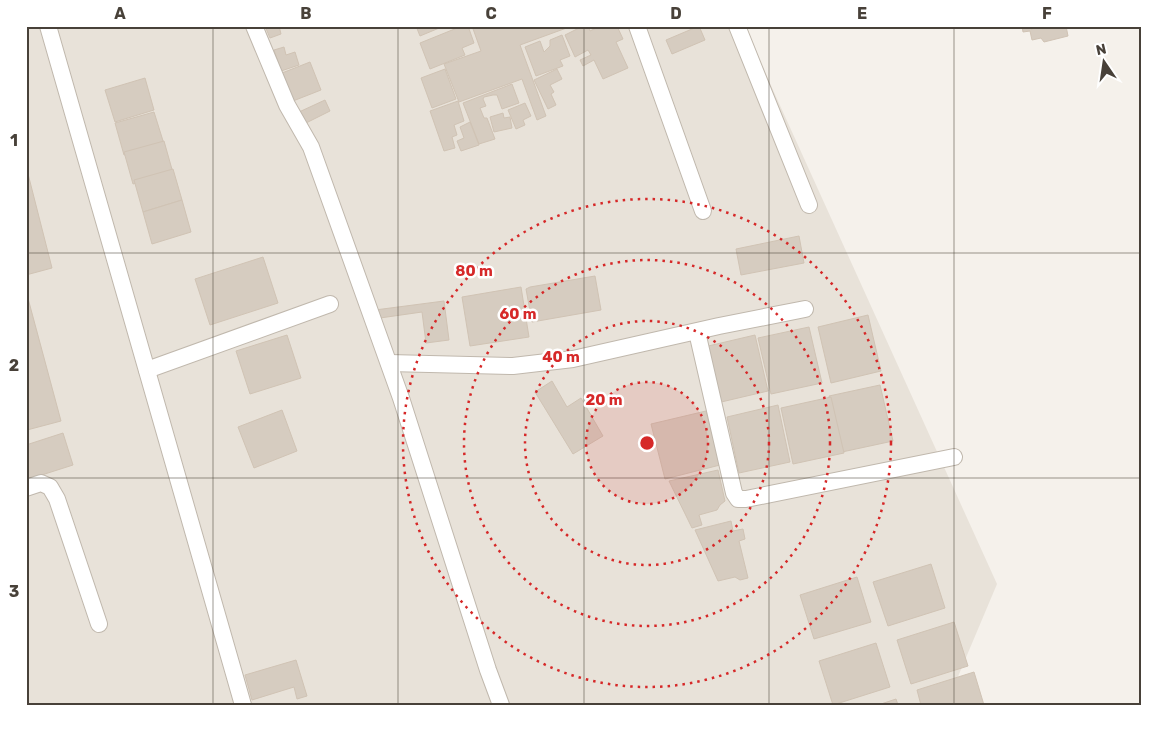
<svg xmlns="http://www.w3.org/2000/svg" width="1167" height="731" font-family="Rubik,sans-serif">
<style>
.residential{fill:#e8e2d9}
.building{fill:#d6ccc0;stroke:#d0c3b4}
.lines{fill:none;stroke-linecap:round;stroke-linejoin:round}
.minor-casing{stroke:#c0b8ad;stroke-width:18}
.minor{stroke:#fff;stroke-width:16}
.grid{fill:none;stroke:#484139;stroke-width:1;stroke-opacity:0.55}
.ring{fill:none;stroke:#d62828;stroke-width:2.5;stroke-dasharray:2.5 5}
.centre{fill:#d62828;stroke:#fff;stroke-width:2.5}
.ring-label{font-size:15px;text-anchor:middle;font-weight:bold;fill:#d62828;stroke:#fff;stroke-width:5;stroke-linejoin:round;paint-order:stroke}
.neatline{fill:none;stroke:#484139;stroke-width:2}
.grid-label{font-size:16px;text-anchor:middle;font-weight:bold;fill:#484139}
</style>
<rect width="100%" height="100%" fill="#f5f1eb"/>
<polygon class="residential" points="26,26 744,26 997,584 946,705 26,705"/>
<g class="building">
<polygon points="265,26 279,26 281,34 270,38"/>
<polygon points="416,26 444,26 420,36"/>
<polygon points="462,26 468,26 474,43 462,48 465,55 430,69 420,43"/>
<polygon points="472,26 572,26 520,45 546,116 537,120 522,79 459,102 444,64 481,51"/>
<polygon points="583,26 588,26 590,31 600,26 617,26 623,39 616,42 628,68 603,79 594,60 583,66 580,60 591,55 588,50 575,57 565,35"/>
<polygon points="699,26 705,40 672,54 666,40"/>
<polygon points="1022,26 1030,26 1031,29 1042,26 1066,26 1068,36 1044,42 1041,38 1032,40 1030,31 1023,32"/>
<polygon points="562,35 570,56 560,60 563,66 536,76 525,47 540,41 544,52 550,46 550,40"/>
<polygon points="284,47 286,55 295,52 299,65 281,71 274,50"/>
<polygon points="310,62 321,90 293,101 282,73"/>
<polygon points="445,69 456,99 432,108 421,78"/>
<polygon points="557,69 562,79 550,85 554,92 551,94 556,105 548,109 534,80"/>
<polygon points="145,78 154,110 115,122 105,90"/>
<polygon points="512,84 519,103 502,109 497,95 493,95 484,97 483,99 486,106 480,108 484,118 487,118 495,139 479,144 463,103"/>
<polygon points="325,100 330,111 304,124 299,112"/>
<polygon points="458,101 464,121 454,125 457,135 452,137 455,148 444,151 430,111"/>
<polygon points="525,103 531,116 523,120 525,125 516,129 508,110"/>
<polygon points="154,112 164,144 124,155 115,123"/>
<polygon points="503,113 504,118 510,117 512,128 494,132 490,117"/>
<polygon points="470,122 479,145 461,151 457,141 464,138 460,127"/>
<polygon points="164,141 173,173 133,184 124,152"/>
<polygon points="26,166 52,268 26,275"/>
<polygon points="173,169 182,200 143,212 134,180"/>
<polygon points="182,200 191,232 152,244 143,212"/>
<polygon points="799,236 804,263 741,275 736,249"/>
<polygon points="263,257 278,303 210,325 195,279"/>
<polygon points="595,276 601,310 532,322 526,289 530,287"/>
<polygon points="521,287 529,337 470,346 462,297"/>
<polygon points="26,291 61,421 27,430 26,428"/>
<polygon points="444,301 449,340 426,343 422,312 380,318 375,310"/>
<polygon points="868,315 881,371 831,383 818,327"/>
<polygon points="809,327 822,383 771,394 758,338"/>
<polygon points="287,335 301,378 250,394 236,351"/>
<polygon points="755,335 768,391 717,403 704,347"/>
<polygon points="552,381 567,407 581,398 603,436 573,454 535,392"/>
<polygon points="880,385 893,441 842,452 829,396"/>
<polygon points="831,397 844,453 793,464 781,408"/>
<polygon points="778,405 790,462 739,473 727,417"/>
<polygon points="282,410 297,451 254,468 238,427"/>
<polygon points="706,411 720,465 665,479 651,424"/>
<polygon points="63,433 73,465 26,480 26,445"/>
<polygon points="718,470 725,501 720,505 717,510 699,515 702,525 692,528 669,481"/>
<polygon points="731,521 733,531 743,529 745,539 739,541 748,578 740,580 735,577 718,581 695,530"/>
<polygon points="931,564 945,608 888,626 873,582"/>
<polygon points="857,577 871,622 814,639 800,595"/>
<polygon points="954,622 968,666 911,684 897,640"/>
<polygon points="876,643 890,687 833,705 819,661"/>
<polygon points="296,660 307,696 297,699 294,687 252,700 245,675"/>
<polygon points="974,672 984,705 921,705 917,690"/>
<polygon points="896,699 898,705 878,705"/>
</g>
<g class="lines">
<defs>
<g id="minor">
<polyline points="48,26 243,705"/>
<polyline points="254,26 287,105 311,147 401,398 488,670 501,705"/>
<polyline points="637,26 703,211"/>
<polyline points="737,26 809,205"/>
<polyline points="697,332 734,493 738,499 746,499 954,457"/>
<polyline points="389,363 513,366 573,359 719,326 805,309"/>
<polyline points="147,370 330,304"/>
<polyline points="26,488 41,483 50,487 57,499 99,624"/>
</g>
</defs>
<use href="#minor" class="minor-casing"/>
<use href="#minor" class="minor"/>
</g>
<path class="grid" d="M 213,26 L 213,705M 398,26 L 398,705M 584,26 L 584,705M 769,26 L 769,705M 954,26 L 954,705M 26,253 L 1141,253M 26,478 L 1141,478"/>
<circle cx="647" cy="443" r="61" fill="#d62828" fill-opacity=".12"/>
<g class="ring">
<circle cx="647" cy="443" r="61"/>
<circle cx="647" cy="443" r="122"/>
<circle cx="647" cy="443" r="183"/>
<circle cx="647" cy="443" r="244"/>
</g>
<circle cx="647" cy="443" r="8" class="centre"/>
<g class="ring-label">
<text x="474" y="276">80 m</text>
<text x="518" y="319">60 m</text>
<text x="561" y="362">40 m</text>
<text x="604" y="405">20 m</text>
</g>
<rect width="1167" height="731" fill="none" stroke="#ffffff" stroke-width="55"/>
<g transform="translate(1104 62) rotate(347)" stroke="#ffffff" stroke-width="4" paint-order="stroke">
<path d="M0-4L9 19L0 12L-9 19Z" fill="#484139"/>
<text y="-8" font-size="14" font-weight="bold" text-anchor="middle" fill="#484139">N</text>
</g>
<rect x="28" y="28" width="1112" height="676" class="neatline"/>
<g class="grid-label">
<text x="120" y="19">A</text>
<text x="306" y="19">B</text>
<text x="491" y="19">C</text>
<text x="676" y="19">D</text>
<text x="862" y="19">E</text>
<text x="1047" y="19">F</text>
<text x="14" y="146">1</text>
<text x="14" y="371">2</text>
<text x="14" y="597">3</text>
</g>
</svg>
